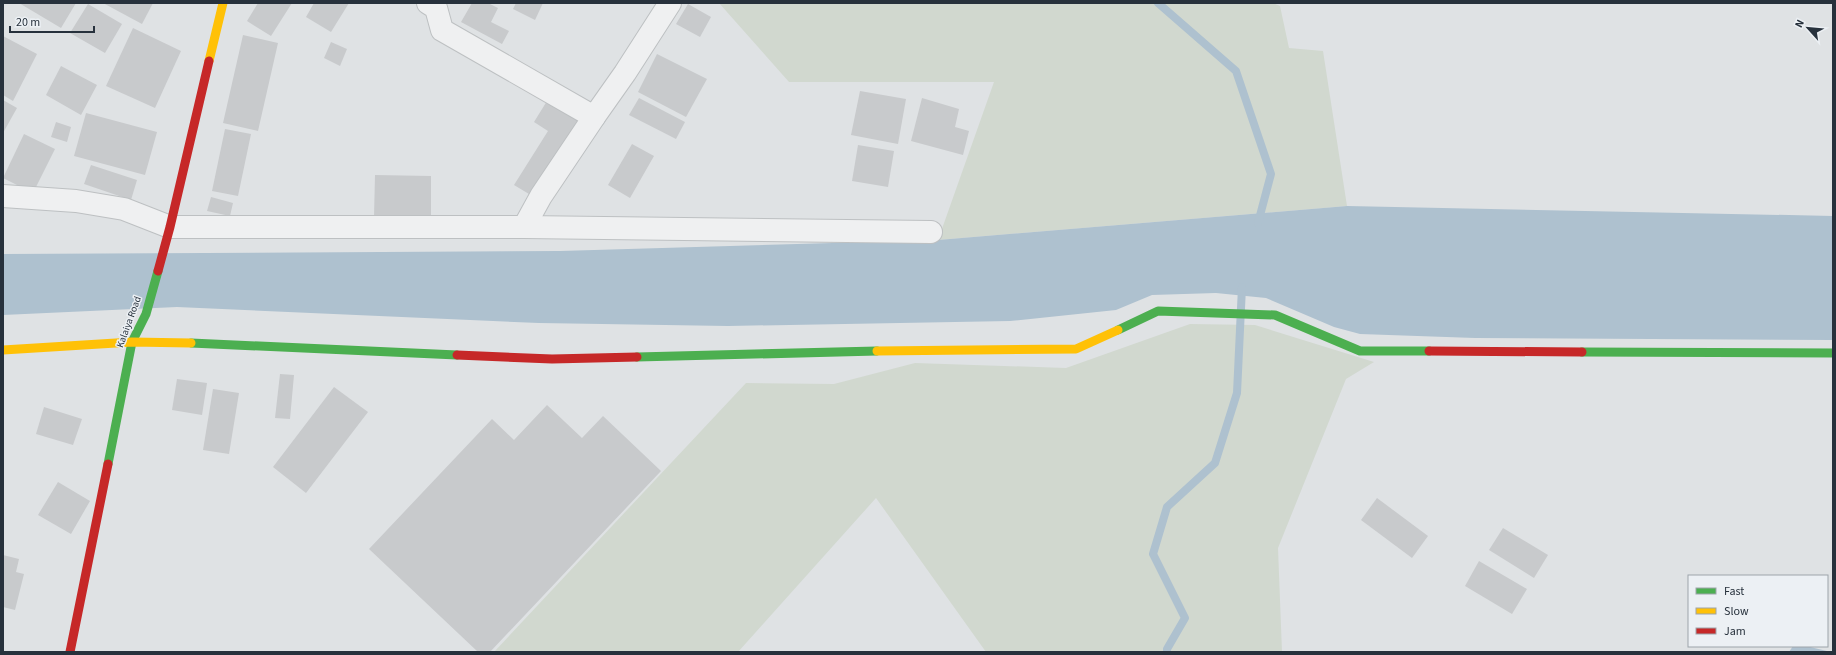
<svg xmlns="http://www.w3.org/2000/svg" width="1836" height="655" font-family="'Source Sans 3',sans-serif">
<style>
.green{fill:#d1d8cf}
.water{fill:#aec1cf}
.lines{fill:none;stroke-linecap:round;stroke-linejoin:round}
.stream{stroke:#aec1cf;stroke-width:8}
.building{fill:#c8cacc}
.street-casing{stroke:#bdc0c2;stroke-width:24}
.street{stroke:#eff0f1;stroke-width:22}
.fast{stroke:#4caf50;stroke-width:9}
.slow{stroke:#ffc107;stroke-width:9}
.jam{stroke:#c62828;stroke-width:9}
.labels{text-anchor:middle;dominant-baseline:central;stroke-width:3;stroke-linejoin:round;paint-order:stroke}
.street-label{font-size:10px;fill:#27313c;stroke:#ecf0f4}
</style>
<rect width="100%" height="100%" fill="#dfe2e4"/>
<g class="green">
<polygon points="719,3 1273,3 1280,6 1289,48 1323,51 1347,206 938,240 994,82 789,82"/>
<polygon points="1190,324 1255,325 1374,362 1346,379 1278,548 1282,652 986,652 876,498 738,652 494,652 746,383 834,384 915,363 1066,368"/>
</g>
<g class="water">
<polygon points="1347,206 1833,216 1833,340 1475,338 1360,334 1334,327 1266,298 1216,293 1152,295 1116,310 1010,321 728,326 539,323 177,307 3,315 3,254 560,251 938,240"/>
<polygon points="1793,646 1806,646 1831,652 1789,652"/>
</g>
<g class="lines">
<g class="stream">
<polyline points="1158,3 1236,71 1271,174 1258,223"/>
<polyline points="1167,652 1167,649 1185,618 1153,554 1167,507 1215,463 1237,393 1242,287"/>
</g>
</g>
<g class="building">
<polygon points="19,3 76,3 61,28"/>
<polygon points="103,3 153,3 142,24"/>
<polygon points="258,3 292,3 271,36 247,21"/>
<polygon points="314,3 349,3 331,32 306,17"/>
<polygon points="472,3 488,3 498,8 491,22 509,31 502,44 461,22"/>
<polygon points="516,3 543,3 535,20 513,9"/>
<polygon points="88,4 122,24 105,53 70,33"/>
<polygon points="688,4 711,17 700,37 676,24"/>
<polygon points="133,28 181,51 155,108 106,86"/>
<polygon points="243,35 278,43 258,131 223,123"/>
<polygon points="3,36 37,54 13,101 3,95"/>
<polygon points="331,42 347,49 340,66 324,58"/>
<polygon points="657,54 707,79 686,117 638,92"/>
<polygon points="61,66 97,85 81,115 46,95"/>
<polygon points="860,91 906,99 898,144 851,135"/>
<polygon points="639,98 685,122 676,139 629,115"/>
<polygon points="922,98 959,109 955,127 969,131 963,155 911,141"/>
<polygon points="3,100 17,108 3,133"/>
<polygon points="547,101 581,122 534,197 514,185 548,131 534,122"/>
<polygon points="86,113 157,132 145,175 74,156"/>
<polygon points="56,122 71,127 67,142 51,137"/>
<polygon points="225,129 251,134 238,196 212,191"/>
<polygon points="24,134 55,149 33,193 3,178"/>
<polygon points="632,144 654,156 630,198 608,185"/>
<polygon points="858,145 894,151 888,187 852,181"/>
<polygon points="91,165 137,180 131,200 84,184"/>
<polygon points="375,175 431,176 431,219 374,217"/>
<polygon points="211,197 233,203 230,216 207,211"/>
<polygon points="280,374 294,375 290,419 275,418"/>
<polygon points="177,379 207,383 202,415 172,410"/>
<polygon points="334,387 368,412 306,493 273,467"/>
<polygon points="213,389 239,393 229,454 203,450"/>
<polygon points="547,405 582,438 603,416 661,471 490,652 478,652 369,549 492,419 514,440"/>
<polygon points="44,407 82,419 73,445 36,434"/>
<polygon points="58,482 90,501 71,534 38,515"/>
<polygon points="1377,498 1428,536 1412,558 1361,520"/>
<polygon points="1503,528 1548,555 1534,578 1489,550"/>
<polygon points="3,555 19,559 16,572 24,574 15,610 3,607"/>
<polygon points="1479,561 1527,589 1512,614 1465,586"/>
</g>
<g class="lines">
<defs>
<g id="street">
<polyline points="428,3 436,8 442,30 594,117 625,73 670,3"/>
<polyline points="3,196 76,201 124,209 170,227 524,227 931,232"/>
<polyline points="524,227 541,196 594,117"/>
</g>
</defs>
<use href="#street" class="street-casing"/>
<use href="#street" class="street"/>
<g class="fast">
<polyline points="1118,330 1158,311 1275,315 1360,351 1429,351"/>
<polyline points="191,343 457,355"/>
<polyline points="1582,352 1833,353"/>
<polyline points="637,357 877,351"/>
<polyline points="108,464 132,342 146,314 158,271"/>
</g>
<g class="slow">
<polyline points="209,61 223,3"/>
<polyline points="3,350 132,342 191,343"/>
<polyline points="877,351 1076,349 1118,330"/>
</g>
<g class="jam">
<polyline points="158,271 170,227 209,61"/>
<polyline points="1429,351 1582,352"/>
<polyline points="457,355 552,359 637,357"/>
<polyline points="70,652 108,464"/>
</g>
</g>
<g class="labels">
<g class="street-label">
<text transform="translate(129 322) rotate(-70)">Kalaiya Road</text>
</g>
</g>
<rect width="1836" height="655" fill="none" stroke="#27313c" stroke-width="8"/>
<rect x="1688" y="575" width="140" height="72" fill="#ecf0f4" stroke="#9da4aa"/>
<rect x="1696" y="588" width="20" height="6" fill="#4caf50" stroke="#9da4aa"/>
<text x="1724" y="595" font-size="12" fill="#27313c">Fast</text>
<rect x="1696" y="608" width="20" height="6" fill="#ffc107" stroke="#9da4aa"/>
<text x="1724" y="615" font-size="12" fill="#27313c">Slow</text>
<rect x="1696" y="628" width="20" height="6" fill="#c62828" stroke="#9da4aa"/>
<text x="1724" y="635" font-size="12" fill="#27313c">Jam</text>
<g transform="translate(1808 28) rotate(297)" stroke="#ecf0f4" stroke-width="3" paint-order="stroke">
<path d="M0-3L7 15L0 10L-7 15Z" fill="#27313c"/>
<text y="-6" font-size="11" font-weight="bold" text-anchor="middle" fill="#27313c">N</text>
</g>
<path d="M10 26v6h84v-6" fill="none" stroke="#27313c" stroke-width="2"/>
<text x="16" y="26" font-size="12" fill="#27313c" stroke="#ecf0f4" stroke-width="3" paint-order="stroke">20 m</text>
</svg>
